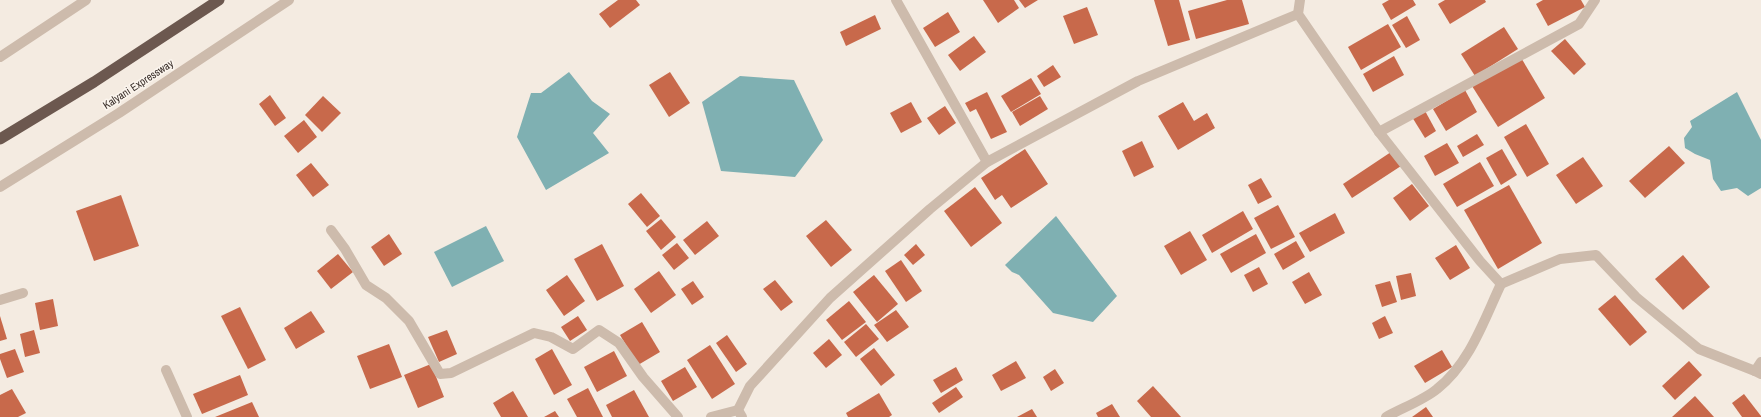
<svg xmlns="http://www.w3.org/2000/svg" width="1761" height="417" font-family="'Archivo Narrow',sans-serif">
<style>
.water{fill:#7fb0b2}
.building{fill:#c8694b}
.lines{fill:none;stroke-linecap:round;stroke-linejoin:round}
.minor{stroke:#cdbbac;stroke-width:10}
.tertiary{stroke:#cdbbac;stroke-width:10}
.trunk{stroke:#6c584f;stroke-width:11}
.labels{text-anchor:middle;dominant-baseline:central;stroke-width:3;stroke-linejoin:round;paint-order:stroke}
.street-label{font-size:11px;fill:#3b302b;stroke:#fbf5ee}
</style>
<rect width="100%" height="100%" fill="#f4ebe1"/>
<g class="water">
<polygon points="569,72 592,101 610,114 593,133 609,153 546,190 517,137 531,93 541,93"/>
<polygon points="740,76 794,80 823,140 795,177 721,171 702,102"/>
<polygon points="1737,92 1761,140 1761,188 1748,196 1737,188 1721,191 1713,179 1710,160 1695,154 1685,148 1684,138 1692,127 1690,121"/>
<polygon points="1056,216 1117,296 1093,322 1053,313 1019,275 1012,272 1005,265"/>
<polygon points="486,226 504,261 452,287 434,252"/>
</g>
<g class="building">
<polygon points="618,0 636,0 640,5 610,28 599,14"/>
<polygon points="983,0 1014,0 1019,8 998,23"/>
<polygon points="1019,0 1038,0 1025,8"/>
<polygon points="1154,0 1179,0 1190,40 1168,46"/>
<polygon points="1227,0 1242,0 1249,24 1196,39 1188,11"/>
<polygon points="1389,0 1413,0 1416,5 1391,20 1382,4"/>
<polygon points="1445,0 1485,0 1486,2 1450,24 1438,4"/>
<polygon points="1543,0 1581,0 1585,7 1548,26 1536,4"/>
<polygon points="1087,7 1098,35 1074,44 1063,16"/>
<polygon points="948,12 960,32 935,47 923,28"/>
<polygon points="875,15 881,29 846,46 840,32"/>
<polygon points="1407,16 1420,40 1406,48 1392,25"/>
<polygon points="1388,24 1401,47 1361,70 1348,47"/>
<polygon points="1504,27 1518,49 1475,76 1461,54"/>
<polygon points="974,36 986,52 960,71 948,55"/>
<polygon points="1565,39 1586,64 1574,75 1551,51"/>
<polygon points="1394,56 1404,75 1373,92 1363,74"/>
<polygon points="1520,56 1545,98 1498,127 1472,86"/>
<polygon points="1053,65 1061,77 1044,87 1037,76"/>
<polygon points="670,72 690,103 669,117 649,85"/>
<polygon points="1031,78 1041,94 1011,112 1001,96"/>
<polygon points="1465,90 1477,112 1446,131 1433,109"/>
<polygon points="987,92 1007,132 991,139 976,109 970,112 965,103"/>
<polygon points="270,95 286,118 275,126 259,104"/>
<polygon points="323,96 341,113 322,132 305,115"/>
<polygon points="1040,96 1048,109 1020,126 1012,112"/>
<polygon points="911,102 922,122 901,133 890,113"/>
<polygon points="1183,102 1194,121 1207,113 1215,128 1178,150 1158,116"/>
<polygon points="945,106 956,123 939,135 927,118"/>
<polygon points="1424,109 1436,131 1425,138 1412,117"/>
<polygon points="304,120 317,137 298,153 284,136"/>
<polygon points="1526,124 1549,164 1527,177 1504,137"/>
<polygon points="1477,134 1484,145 1463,157 1457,146"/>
<polygon points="1142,141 1154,167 1134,177 1122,151"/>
<polygon points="1447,143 1459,163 1435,176 1424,156"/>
<polygon points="1669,146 1685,163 1645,198 1629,181"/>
<polygon points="1025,149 1048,184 1011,208 1002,195 995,200 981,178"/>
<polygon points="1502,149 1517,175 1501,185 1486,158"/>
<polygon points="1391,152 1401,166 1352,198 1343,184"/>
<polygon points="1583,157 1603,186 1576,204 1556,175"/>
<polygon points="1480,162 1494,186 1457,207 1443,184"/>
<polygon points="311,163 329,185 313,197 296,175"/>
<polygon points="1261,178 1272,197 1258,204 1248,185"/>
<polygon points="1412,184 1429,206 1410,221 1393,198"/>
<polygon points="1509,185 1542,243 1498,269 1464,210"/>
<polygon points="975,187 1002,223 971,247 944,211"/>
<polygon points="641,193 660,216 647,227 628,204"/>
<polygon points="121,195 139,246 94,261 76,211"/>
<polygon points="1278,205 1295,237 1271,249 1254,218"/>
<polygon points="1243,211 1253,229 1212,253 1202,235"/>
<polygon points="1335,213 1345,233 1310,252 1299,233"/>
<polygon points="661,219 676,237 661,250 646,231"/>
<polygon points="826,220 852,250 831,267 806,236"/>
<polygon points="707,221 719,236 695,255 683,240"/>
<polygon points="1190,231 1207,260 1181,275 1164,246"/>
<polygon points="389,234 402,254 384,266 371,247"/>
<polygon points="1256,234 1266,253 1231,273 1220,254"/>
<polygon points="1296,241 1305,257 1283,270 1274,254"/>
<polygon points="677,243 689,258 674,270 662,255"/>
<polygon points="602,244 624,286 597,301 574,259"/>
<polygon points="916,244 925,255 913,265 904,255"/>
<polygon points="1456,245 1470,268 1450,280 1435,258"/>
<polygon points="338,254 353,272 331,289 317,271"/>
<polygon points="1683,255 1710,287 1683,310 1655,279"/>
<polygon points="901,260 922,291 906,302 885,271"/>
<polygon points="1259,267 1268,284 1253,292 1244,275"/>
<polygon points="659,271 676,295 651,313 634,289"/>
<polygon points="1309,272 1322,295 1305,304 1292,282"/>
<polygon points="1411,273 1416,296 1401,300 1396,276"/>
<polygon points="567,275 585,301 564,316 546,290"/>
<polygon points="874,275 898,304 877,322 853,292"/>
<polygon points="775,280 793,302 781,311 763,289"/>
<polygon points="693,281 704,297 692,305 681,289"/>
<polygon points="1390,281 1397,302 1382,307 1375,285"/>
<polygon points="1615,295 1647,332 1630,346 1598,309"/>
<polygon points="53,299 58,326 40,330 35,303"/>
<polygon points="849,301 866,322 842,340 826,320"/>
<polygon points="240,307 266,360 248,369 221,316"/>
<polygon points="896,310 909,327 887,342 874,325"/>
<polygon points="311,311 325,332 296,349 284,328"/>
<polygon points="0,316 7,339 0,341"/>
<polygon points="578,316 587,330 570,341 561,327"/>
<polygon points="1385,316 1393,333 1379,339 1372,323"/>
<polygon points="642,322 660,352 638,365 620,335"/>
<polygon points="866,324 879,339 856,357 844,342"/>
<polygon points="34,330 40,353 25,357 20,334"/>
<polygon points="447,330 457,354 439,362 428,337"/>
<polygon points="727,335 747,364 736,372 716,343"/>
<polygon points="829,339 842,355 826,368 813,353"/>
<polygon points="389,344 402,377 370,389 357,356"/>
<polygon points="710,345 735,384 712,399 687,360"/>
<polygon points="874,348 895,375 881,386 860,359"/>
<polygon points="15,349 24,372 7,378 0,359 0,354"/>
<polygon points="552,349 572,385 554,395 535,359"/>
<polygon points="1442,350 1452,367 1425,383 1414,366"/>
<polygon points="614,351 627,376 597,392 584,367"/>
<polygon points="1016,361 1026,378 1001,391 992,375"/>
<polygon points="1689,361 1702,375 1675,400 1662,386"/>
<polygon points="431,364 444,397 418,408 404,375"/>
<polygon points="685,367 697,387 673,401 661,381"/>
<polygon points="956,367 963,380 941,393 933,380"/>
<polygon points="1055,369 1064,383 1051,391 1043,377"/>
<polygon points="240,375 248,395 202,414 193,394"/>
<polygon points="1153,386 1181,417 1151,417 1137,401"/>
<polygon points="956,387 963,397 939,413 932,403"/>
<polygon points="588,388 603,417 577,417 567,399"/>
<polygon points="12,389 26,413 18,417 0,417 0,395"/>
<polygon points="634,390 649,417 612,417 606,405"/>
<polygon points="513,391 528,417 501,417 493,403"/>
<polygon points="879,393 892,415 889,417 848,417 846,413"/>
<polygon points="1744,394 1761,416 1761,417 1742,417 1732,403"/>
<polygon points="1695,396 1714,417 1672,417"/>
<polygon points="252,402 259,417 215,417"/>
<polygon points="1112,404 1120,417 1098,417 1096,413"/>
<polygon points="1426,407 1433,417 1412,417"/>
<polygon points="1032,409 1037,417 1017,417"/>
<polygon points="555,411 559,417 544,417"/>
</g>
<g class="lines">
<g class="minor">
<polyline points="896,0 987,162"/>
<polyline points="1300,0 1298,14 1379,132 1480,261 1501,284 1560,259 1596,255 1636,297 1699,349 1755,371"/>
<polyline points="1379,132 1579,24 1595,0"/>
<polyline points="331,230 345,249 366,285 386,298 409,321 440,374 451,373 534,333 551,337 573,349 599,330 619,343 643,377 678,417"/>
<polyline points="0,300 23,293"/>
<polyline points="1761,362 1755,371 1761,374"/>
<polyline points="166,370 187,417"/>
<polyline points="711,417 738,410"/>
<polyline points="742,417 738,410 750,386 830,298 930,209 987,162 1138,81 1298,14"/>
<path d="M 1386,417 C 1402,408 1424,400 1437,389 C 1470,363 1484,320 1501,284"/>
</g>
<g class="tertiary">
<polyline points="0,57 86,0"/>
<polyline points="0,187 119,113 289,0"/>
</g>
<polyline class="trunk" points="0,139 94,82 219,0"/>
</g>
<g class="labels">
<g class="street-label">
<text transform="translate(138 84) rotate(-33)">Kalyani Expressway</text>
</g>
</g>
</svg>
